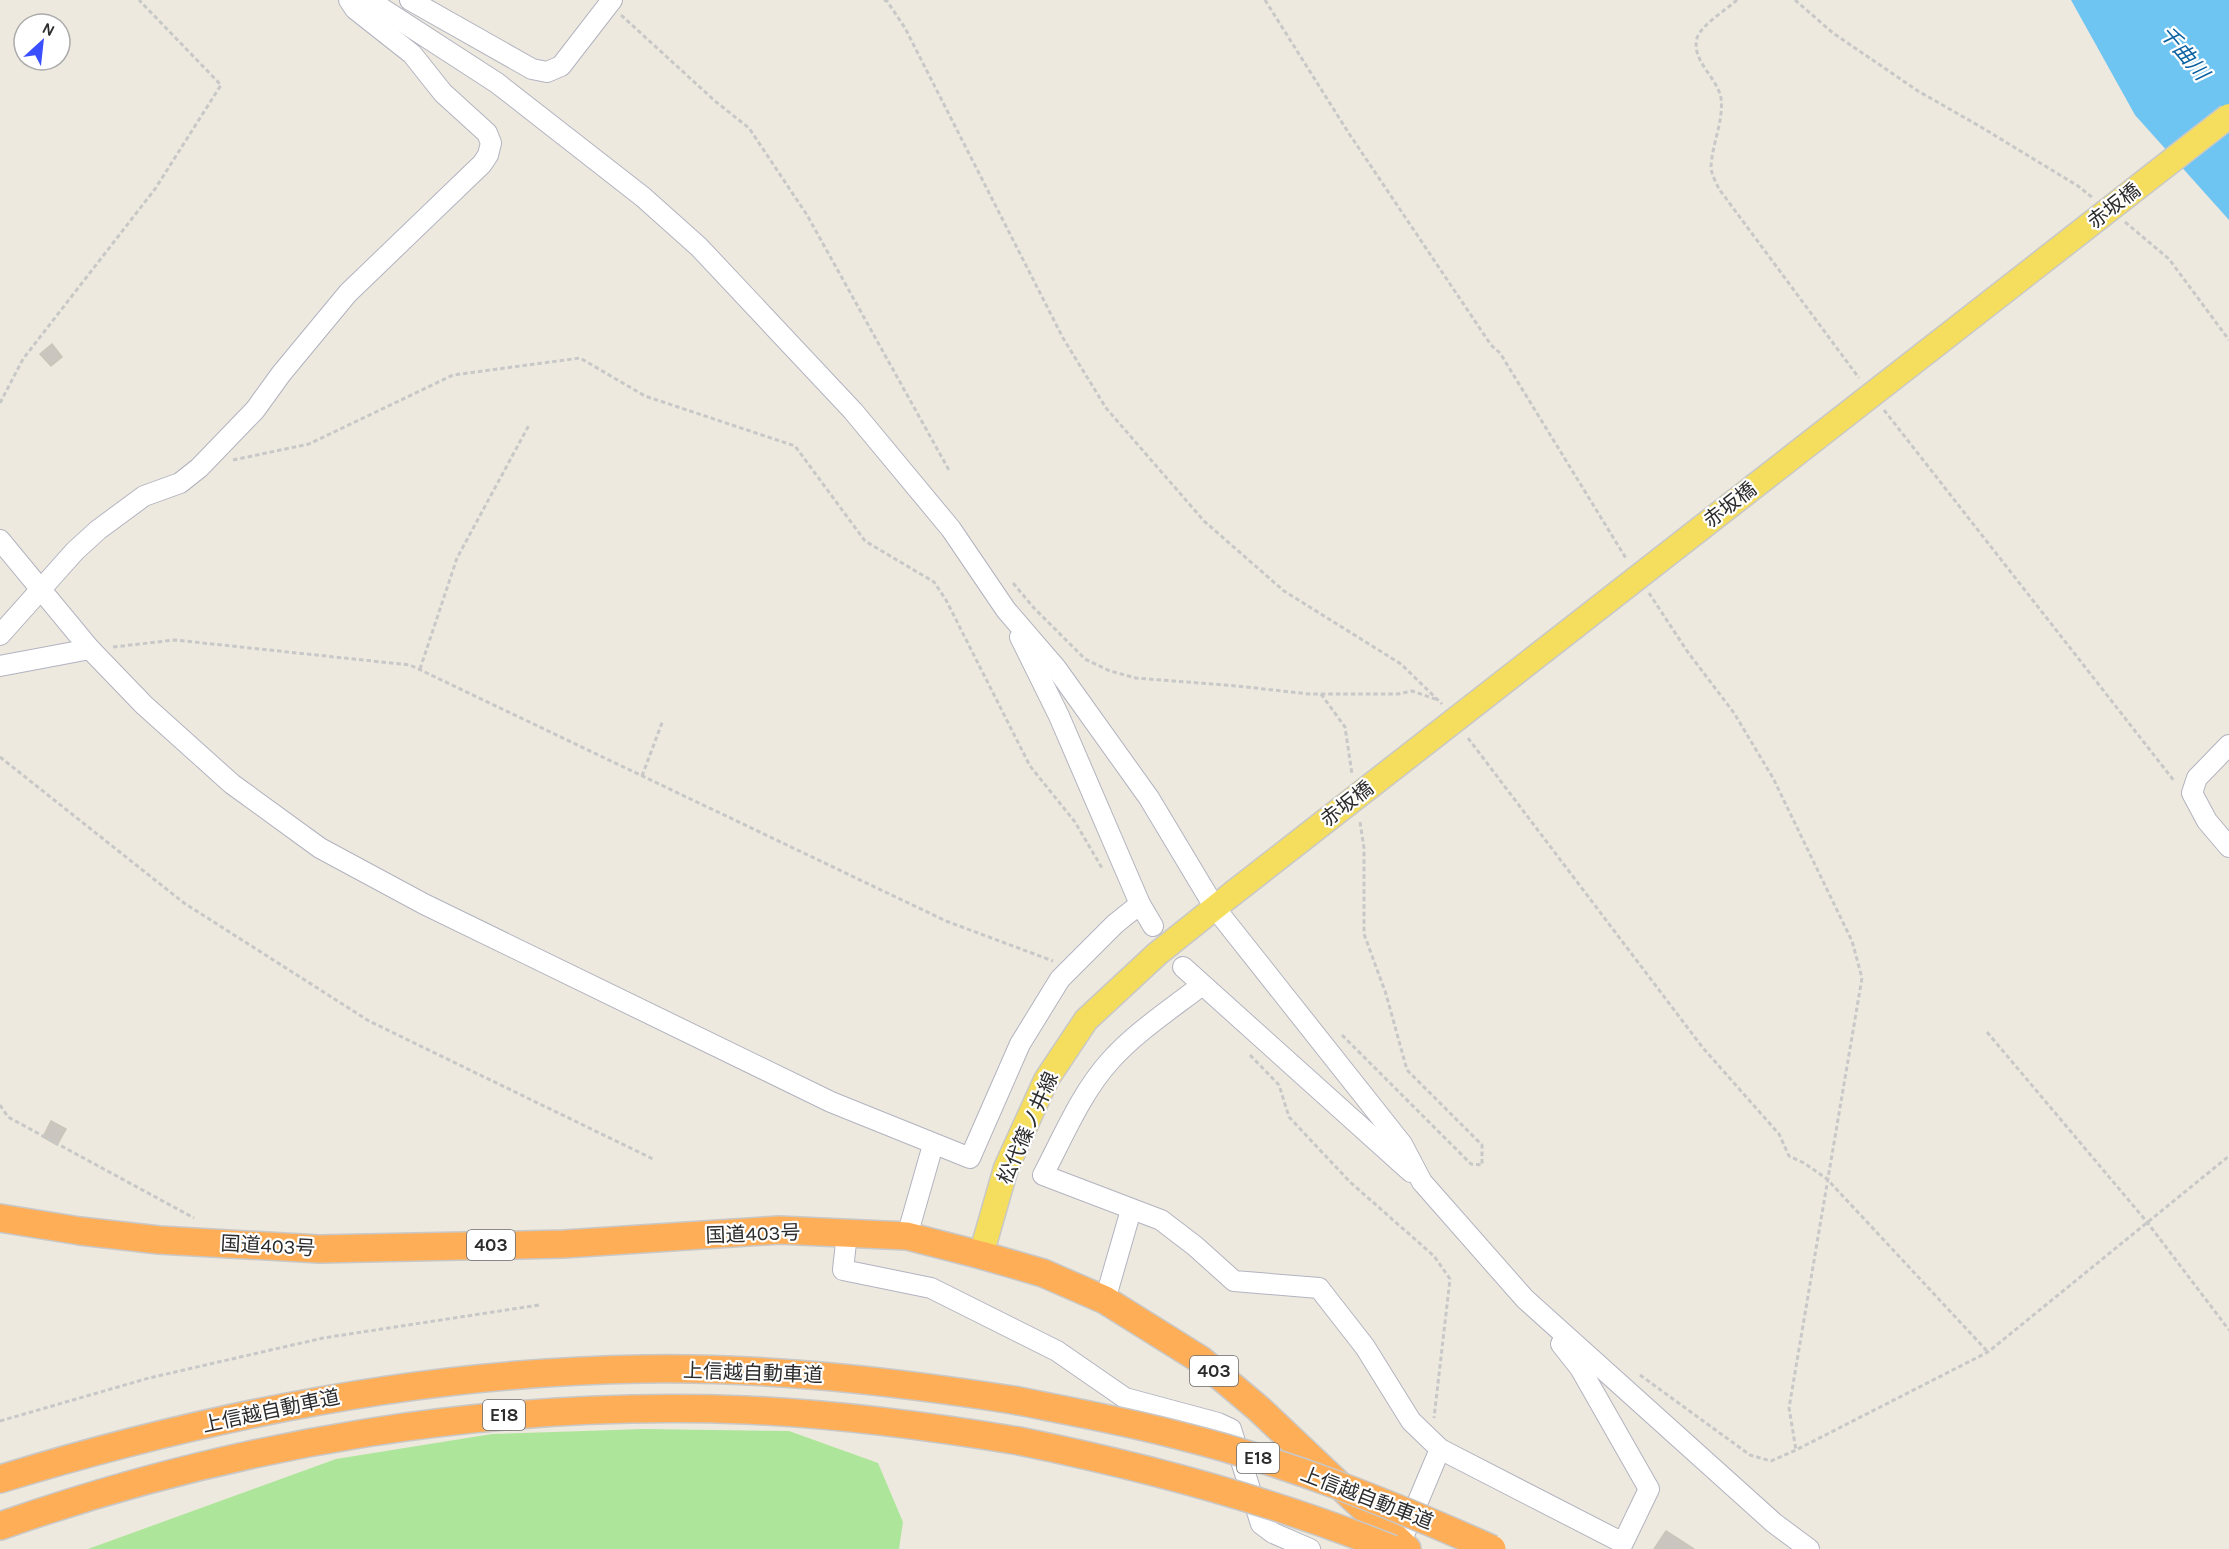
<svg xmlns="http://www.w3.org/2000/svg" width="2229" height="1549" font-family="Karla,'Noto Sans JP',sans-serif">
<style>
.green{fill:#ade69a}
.water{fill:#6fc5f2}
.building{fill:#cac5be;stroke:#cac5b8;stroke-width:1.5}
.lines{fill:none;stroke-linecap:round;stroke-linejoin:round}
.minor-casing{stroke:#b2b3c0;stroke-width:22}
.major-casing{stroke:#c8c8c8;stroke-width:27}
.highway-casing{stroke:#c8c8c8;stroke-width:30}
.path{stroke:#c8c8c8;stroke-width:3;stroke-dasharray:4.5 3;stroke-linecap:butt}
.minor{stroke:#fff;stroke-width:20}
.major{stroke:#f5de5d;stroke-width:24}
.highway{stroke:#ffae58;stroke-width:27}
.major-bridge-casing{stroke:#c8c8c8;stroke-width:27;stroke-linecap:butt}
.highway-bridge-casing{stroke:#c8c8c8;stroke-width:30;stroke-linecap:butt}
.major-bridge{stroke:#f5de5d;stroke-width:24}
.highway-bridge{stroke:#ffae58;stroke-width:27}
.labels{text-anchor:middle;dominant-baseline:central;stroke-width:4.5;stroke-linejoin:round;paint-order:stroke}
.shield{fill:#fff;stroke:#6b6b6b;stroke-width:1.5}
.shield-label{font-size:18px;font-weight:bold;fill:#2c2c2c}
.street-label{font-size:20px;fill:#2c2c2c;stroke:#fff}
.water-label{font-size:21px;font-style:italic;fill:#0a62a3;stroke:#fff}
</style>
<rect width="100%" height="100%" fill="#eee9de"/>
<polygon class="green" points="644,1429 789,1431 878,1463 903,1522 899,1549 88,1549 336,1459 492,1434"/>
<polygon class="water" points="2071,0 2229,0 2229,220 2135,115"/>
<g class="building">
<polygon points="52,344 62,357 51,366 40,354"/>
<polygon points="51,1121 66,1129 57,1145 43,1137"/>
<polygon points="1666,1531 1694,1549 1654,1549"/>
</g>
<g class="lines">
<defs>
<g id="minor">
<polyline points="369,0 497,83 643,197 699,247 853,411 951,529 1006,610 1056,668 1149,798 1215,908 1402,1144 1422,1182 1525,1299 1774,1523 1809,1549"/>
<polyline points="410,0 532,69 547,72 561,66 612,0"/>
<polyline points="0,540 90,649 144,705 232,784 320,848 424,904 831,1102 970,1158 1020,1044 1060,979 1115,924 1140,904"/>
<polyline points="0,635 75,551 98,530 144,496 180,483 199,468 255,410 281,374 348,293 482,164 488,155 491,143 487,133 443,93 412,54 355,9 349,0"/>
<polyline points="1020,637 1059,716 1140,904 1153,926"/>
<polyline points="0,666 90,649"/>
<polyline points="2229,745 2197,778 2192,793 2207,821 2229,847"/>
<polyline points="1183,967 1411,1172"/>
<path d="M 1202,985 C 1171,1009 1136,1032 1110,1061 C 1081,1093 1063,1137 1043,1175 L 1161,1220 L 1195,1246 L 1234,1281 L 1319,1288 L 1365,1347 L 1411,1421 L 1440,1449 L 1623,1543 L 1649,1489 L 1580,1368 L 1561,1344"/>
<polyline points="847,1233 843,1270 931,1288 1057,1351 1125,1398 1218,1423 1231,1429 1261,1524 1273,1533 1310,1549"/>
<polyline points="907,1236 933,1145"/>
<polyline points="1105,1300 1131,1210"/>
<polyline points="1398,1549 1440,1449"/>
</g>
<polyline id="major" points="981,1255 1006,1168 1046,1080 1086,1020 1157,954 1232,894"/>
<g id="highway">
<polyline points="0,1218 80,1231 159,1240 319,1249 564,1244 779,1230 907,1236 981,1255 1043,1273 1105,1300 1201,1360 1259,1409 1407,1549"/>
<path d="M 0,1479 C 209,1415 424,1372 643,1369 C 767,1367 890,1381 1013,1400"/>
<path d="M 0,1526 C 239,1442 492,1400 746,1410 C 838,1414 928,1426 1019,1441"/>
</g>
</defs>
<use href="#minor" class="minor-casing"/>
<use href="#major" class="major-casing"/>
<use href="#highway" class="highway-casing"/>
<g class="path">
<polyline points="884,0 887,1 905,28 1063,338 1106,408 1204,521 1284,591 1401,664 1442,704"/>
<polyline points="1265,0 1348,132 1491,345 1500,353 1627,560"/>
<path d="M 1737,0 C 1726,10 1702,24 1697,38 C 1691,61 1717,77 1721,98 C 1724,120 1712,144 1711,167 C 1711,174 1716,182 1719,189 L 1859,378"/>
<polyline points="1795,0 1833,33 1918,91 1981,127 2078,186 2093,198"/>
<polyline points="621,15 715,101 749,128 807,215 950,472"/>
<polyline points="2125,222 2169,259 2229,340"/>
<polyline points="0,403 23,359 155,189 221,85 139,0"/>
<polyline points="1884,410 2175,782"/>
<polyline points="233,460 309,444 453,375 580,358 645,396 795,446 865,541 934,582 946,600 1030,766 1075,822 1102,868"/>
<polyline points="1013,583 1034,608 1085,659 1110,671 1136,678 1237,686 1309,694 1398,694 1412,691 1438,700"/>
<polyline points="1649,593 1687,651 1734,713 1773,778 1852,941 1862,978 1789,1408 1796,1450"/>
<polyline points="113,647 175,640 410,665 946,921 1053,961"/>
<polyline points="420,669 457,558 529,425"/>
<polyline points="1321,694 1345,727 1352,774"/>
<polyline points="1468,738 1703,1048 1779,1134 1789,1156 1804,1163 1827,1179 1988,1352"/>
<polyline points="0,757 184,903 369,1021 653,1159"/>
<polyline points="642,776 663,720"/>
<polyline points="1987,1032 2147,1222 2229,1330"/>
<polyline points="1342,1035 1471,1164 1482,1165 1482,1145 1407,1070 1386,994 1364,934 1364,848 1360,822"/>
<polyline points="1250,1055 1279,1085 1289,1117 1350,1182 1434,1256 1450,1279 1434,1418"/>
<polyline points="0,1105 8,1117 194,1218"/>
<polyline points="1640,1375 1750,1455 1771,1461 1796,1450 1988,1352 2229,1156"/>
<polyline points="0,1421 149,1378 323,1338 539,1305"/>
</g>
<use href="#minor" class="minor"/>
<use href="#major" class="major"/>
<use href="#highway" class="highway"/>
<defs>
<polyline id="major-bridge" points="1232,894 2229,116"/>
<g id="highway-bridge">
<path d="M 1013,1400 C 1069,1411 1126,1421 1181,1436 C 1289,1463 1391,1504 1492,1549"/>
<path d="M 1019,1441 C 1147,1467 1271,1500 1392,1549"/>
</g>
</defs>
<use href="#major-bridge" class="major-bridge-casing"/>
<use href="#highway-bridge" class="highway-bridge-casing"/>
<use href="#major-bridge" class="major-bridge"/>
<use href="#highway-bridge" class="highway-bridge"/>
</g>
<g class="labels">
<g class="shield">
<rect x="467" y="1230" width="48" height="30" rx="4.5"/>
<rect x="1190" y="1356" width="48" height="30" rx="4.5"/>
<rect x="483" y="1400" width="42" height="30" rx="4.5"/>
<rect x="1237" y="1443" width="42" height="30" rx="4.5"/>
</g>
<g class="shield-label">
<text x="491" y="1245">403</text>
<text x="1214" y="1371">403</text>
<text x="504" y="1415">E18</text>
<text x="1258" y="1458">E18</text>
</g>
<g class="street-label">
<text transform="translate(2114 206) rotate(-38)">赤坂橋</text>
<text transform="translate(1730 505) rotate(-38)">赤坂橋</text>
<text transform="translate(1347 804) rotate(-38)">赤坂橋</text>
<text transform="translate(1028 1128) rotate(-66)">松代篠ノ井線</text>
<text transform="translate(753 1234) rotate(-2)">国道403号</text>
<text transform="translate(268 1246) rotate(3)">国道403号</text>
<text transform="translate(753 1373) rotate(2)">上信越自動車道</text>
<text transform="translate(271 1411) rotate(-12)">上信越自動車道</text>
<text transform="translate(1367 1498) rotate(21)">上信越自動車道</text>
</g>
<g class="water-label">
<text transform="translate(2184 53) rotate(50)">千曲川</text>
</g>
</g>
<g transform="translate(42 42) rotate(27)"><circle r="28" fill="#ffffff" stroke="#ababab" stroke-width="1.5"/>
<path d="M0-4.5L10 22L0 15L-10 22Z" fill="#3a4fff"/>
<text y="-9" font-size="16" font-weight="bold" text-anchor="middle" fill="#2c2c2c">N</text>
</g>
</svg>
